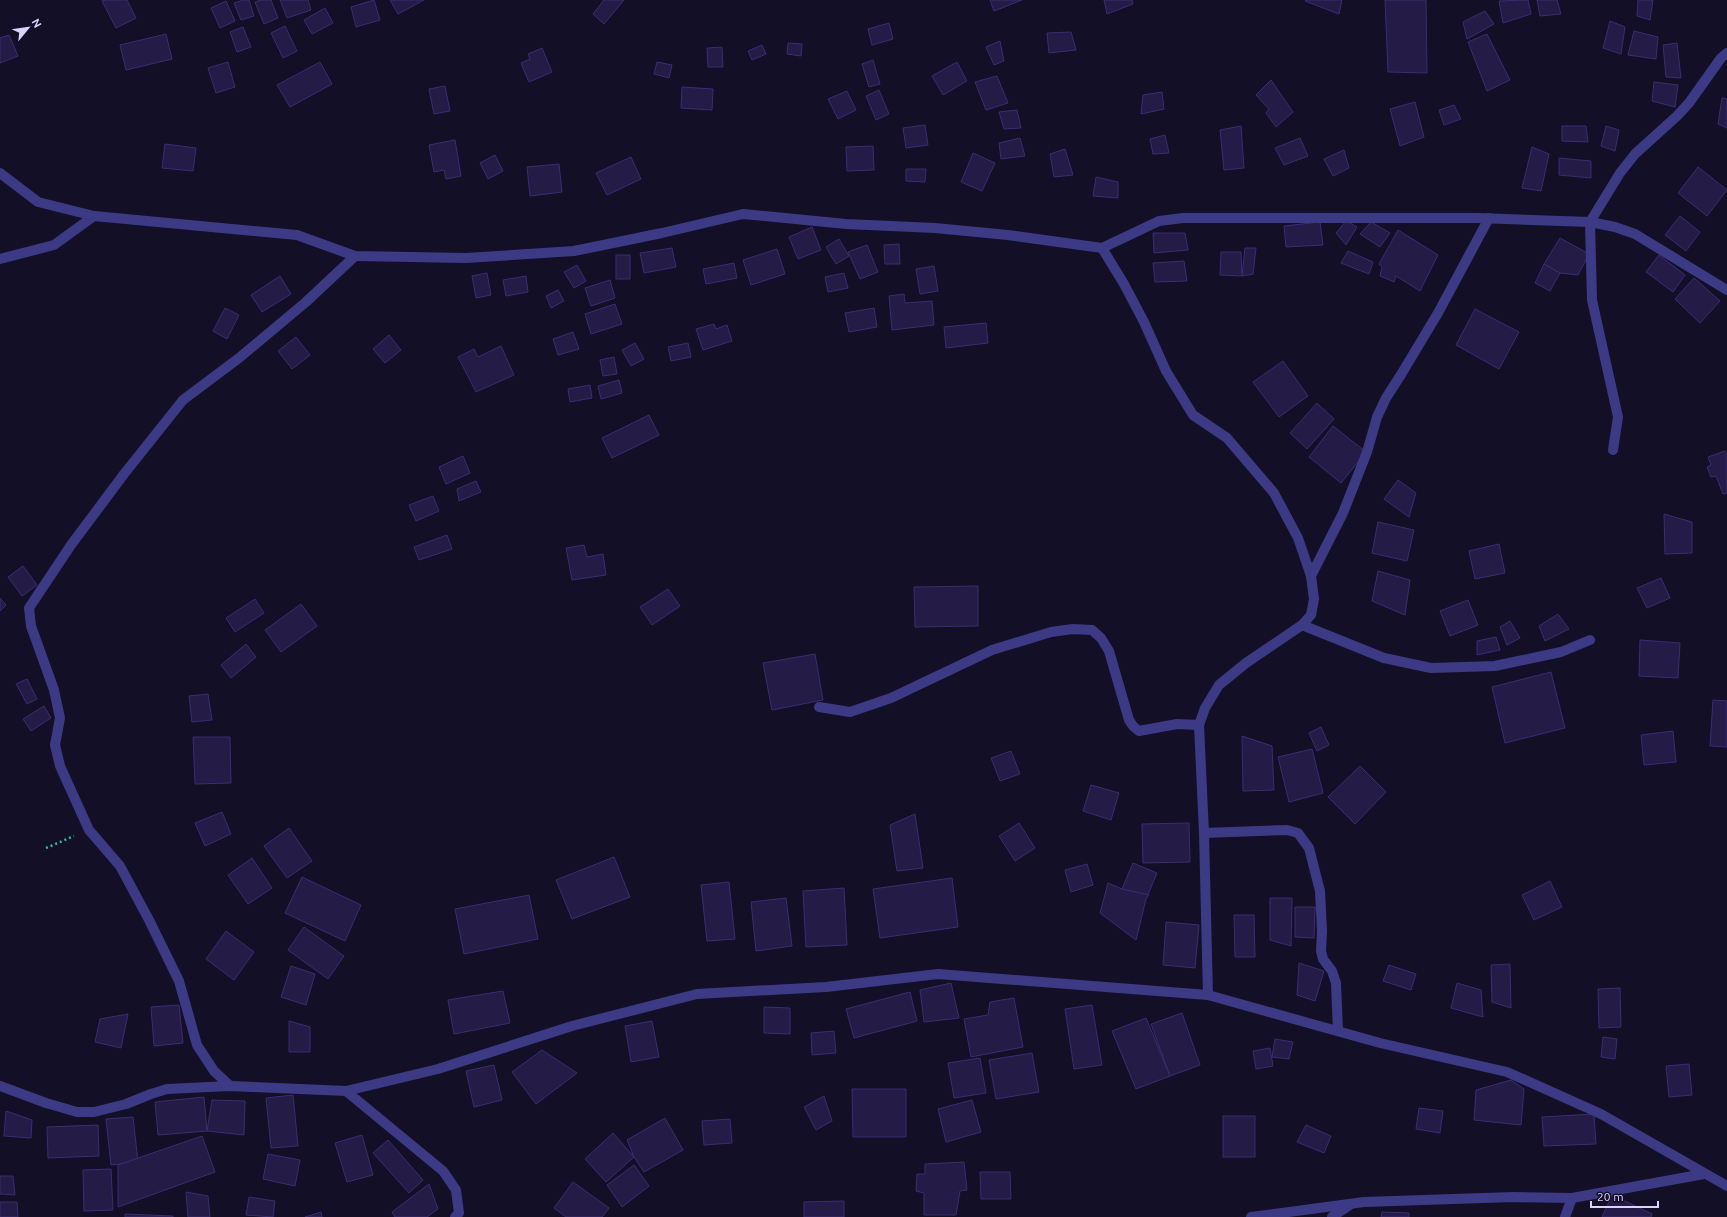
<svg xmlns="http://www.w3.org/2000/svg" width="1727" height="1217" font-family="Ubuntu,sans-serif">
<style>
.building{fill:#241b47;stroke:#3b2d73}
.lines{fill:none;stroke-linecap:round;stroke-linejoin:round}
.path{stroke:#2fb8b0;stroke-width:2.5;stroke-dasharray:2 3;stroke-linecap:butt}
.minor{stroke:#3d3a85;stroke-width:10}
</style>
<rect width="100%" height="100%" fill="#130f26"/>
<g class="building">
<polygon points="105,0 127,0 136,18 116,28 102,1"/>
<polygon points="244,0 249,0 254,16 241,20 234,3"/>
<polygon points="261,0 271,0 278,18 264,24 255,2"/>
<polygon points="280,0 308,0 311,10 287,18"/>
<polygon points="374,0 380,20 356,27 351,7"/>
<polygon points="390,0 424,0 398,14"/>
<polygon points="604,0 624,0 604,24 593,14"/>
<polygon points="990,0 1022,0 994,11"/>
<polygon points="1104,0 1132,0 1133,4 1107,14"/>
<polygon points="1306,0 1342,0 1339,14 1305,1"/>
<polygon points="1385,0 1426,0 1427,73 1388,72"/>
<polygon points="1528,0 1531,14 1503,23 1499,1"/>
<polygon points="1537,0 1557,0 1561,14 1540,16"/>
<polygon points="1638,0 1653,0 1650,20 1637,16"/>
<polygon points="226,1 235,21 220,28 211,8"/>
<polygon points="325,8 333,23 312,34 304,20"/>
<polygon points="1485,11 1494,24 1467,39 1463,22"/>
<polygon points="1610,21 1625,27 1621,54 1603,48"/>
<polygon points="889,23 893,39 872,45 868,29"/>
<polygon points="285,26 297,51 283,58 271,33"/>
<polygon points="243,27 251,47 237,52 230,32"/>
<polygon points="1634,31 1658,37 1656,59 1628,55"/>
<polygon points="1071,32 1076,50 1049,53 1047,33"/>
<polygon points="166,34 172,59 126,70 120,45"/>
<polygon points="1487,34 1510,80 1487,91 1468,42"/>
<polygon points="9,35 18,56 0,63 0,38"/>
<polygon points="1000,41 1004,61 994,65 986,47"/>
<polygon points="788,43 802,44 801,56 787,54"/>
<polygon points="1677,43 1681,78 1666,77 1663,45"/>
<polygon points="762,45 766,54 752,60 748,51"/>
<polygon points="722,47 723,67 708,67 707,48"/>
<polygon points="542,48 552,72 529,82 521,63 530,59 528,54"/>
<polygon points="873,60 880,84 869,87 862,64"/>
<polygon points="228,62 235,87 216,93 208,68"/>
<polygon points="320,62 332,84 290,107 277,85"/>
<polygon points="657,62 672,65 669,78 654,74"/>
<polygon points="957,62 967,81 943,95 932,76"/>
<polygon points="997,76 1008,103 986,110 975,82"/>
<polygon points="1271,80 1293,112 1276,127 1266,113 1269,109 1256,95"/>
<polygon points="1654,82 1678,85 1675,107 1652,101"/>
<polygon points="445,86 450,111 434,114 429,89"/>
<polygon points="682,87 713,89 712,110 681,108"/>
<polygon points="879,90 889,114 876,120 866,96"/>
<polygon points="847,91 856,110 838,119 828,99"/>
<polygon points="1162,92 1164,109 1141,114 1143,95"/>
<polygon points="1722,98 1727,99 1727,128 1718,124"/>
<polygon points="1415,102 1424,137 1400,146 1390,109"/>
<polygon points="1454,105 1461,119 1444,125 1439,110"/>
<polygon points="1017,110 1021,128 1004,129 999,112"/>
<polygon points="925,125 928,145 906,148 903,128"/>
<polygon points="1241,126 1244,168 1224,170 1220,130"/>
<polygon points="1562,126 1586,126 1588,142 1562,141"/>
<polygon points="1606,126 1619,130 1615,151 1601,146"/>
<polygon points="1165,135 1169,153 1153,154 1150,139"/>
<polygon points="1020,138 1025,156 1001,159 999,143"/>
<polygon points="1300,138 1308,156 1284,165 1275,148"/>
<polygon points="455,140 461,176 446,179 444,170 434,172 429,145"/>
<polygon points="165,144 196,148 193,171 162,168"/>
<polygon points="873,146 874,170 847,171 846,147"/>
<polygon points="1532,147 1549,154 1541,191 1522,188"/>
<polygon points="1065,149 1073,175 1054,177 1050,154"/>
<polygon points="1344,150 1349,168 1333,176 1324,159"/>
<polygon points="973,153 995,163 982,191 961,182"/>
<polygon points="495,155 503,171 488,179 480,163"/>
<polygon points="631,157 641,179 607,195 596,173"/>
<polygon points="1559,158 1591,161 1591,178 1559,175"/>
<polygon points="559,164 562,192 530,196 527,167"/>
<polygon points="1698,167 1727,190 1707,216 1678,193"/>
<polygon points="906,169 926,169 925,182 906,181"/>
<polygon points="1096,177 1118,182 1118,198 1093,196"/>
<polygon points="1680,216 1700,232 1686,251 1665,235"/>
<polygon points="1346,221 1357,227 1346,245 1336,233"/>
<polygon points="1320,222 1323,245 1286,247 1284,226"/>
<polygon points="1371,222 1390,233 1380,247 1360,234"/>
<polygon points="812,227 821,250 798,259 789,237"/>
<polygon points="1398,230 1438,255 1420,291 1396,276 1394,282 1380,276 1382,267 1379,264"/>
<polygon points="1153,233 1185,233 1188,250 1154,253"/>
<polygon points="1560,238 1589,254 1578,275 1560,273 1544,264"/>
<polygon points="839,239 849,256 836,264 826,247"/>
<polygon points="899,244 900,264 885,264 884,245"/>
<polygon points="867,245 878,272 860,279 848,252"/>
<polygon points="672,248 676,267 644,273 640,253"/>
<polygon points="1245,248 1256,248 1253,274 1242,276"/>
<polygon points="777,249 785,274 751,285 743,260"/>
<polygon points="1348,251 1373,262 1369,274 1341,263"/>
<polygon points="1221,252 1241,252 1242,276 1220,275"/>
<rect x="616" y="255" width="14" height="24"/>
<polygon points="1659,255 1685,275 1673,292 1646,272"/>
<polygon points="1184,261 1187,281 1155,282 1153,263"/>
<polygon points="734,263 737,278 706,284 703,269"/>
<polygon points="1544,264 1560,273 1550,291 1535,283"/>
<polygon points="577,265 586,281 574,288 564,272"/>
<polygon points="934,266 938,291 920,294 916,269"/>
<polygon points="487,273 491,295 476,298 472,276"/>
<polygon points="844,273 848,288 828,292 825,277"/>
<polygon points="280,276 291,294 262,312 251,295"/>
<polygon points="526,276 528,292 506,296 503,280"/>
<polygon points="1694,278 1720,301 1700,323 1675,299"/>
<polygon points="610,280 615,298 591,306 585,288"/>
<polygon points="558,290 564,301 551,308 546,296"/>
<polygon points="904,294 905,303 932,301 934,325 892,330 889,296"/>
<polygon points="615,304 622,324 591,334 585,314"/>
<polygon points="225,308 239,315 227,339 213,331"/>
<polygon points="874,308 877,327 849,332 845,313"/>
<polygon points="1475,309 1519,332 1499,369 1456,345"/>
<polygon points="986,323 988,343 946,348 944,327"/>
<polygon points="714,324 716,329 727,325 732,341 703,350 696,329"/>
<polygon points="573,332 579,349 558,355 553,339"/>
<polygon points="389,335 401,350 385,363 373,349"/>
<polygon points="296,337 310,355 292,369 278,351"/>
<polygon points="635,343 644,359 631,366 622,350"/>
<polygon points="688,343 691,357 671,361 668,347"/>
<polygon points="501,346 514,375 476,392 458,357 474,349 478,357"/>
<polygon points="614,357 617,374 603,376 600,360"/>
<polygon points="1283,361 1308,396 1279,417 1253,382"/>
<polygon points="619,380 622,393 601,399 598,386"/>
<polygon points="590,385 592,398 570,402 568,389"/>
<polygon points="1317,403 1334,419 1307,449 1290,433"/>
<polygon points="649,415 659,435 612,458 602,438"/>
<polygon points="1333,426 1366,452 1341,483 1309,457"/>
<polygon points="1725,451 1727,455 1727,493 1723,494 1716,476 1711,477 1707,467 1711,465 1708,457"/>
<polygon points="463,456 470,473 446,484 439,467"/>
<polygon points="1398,480 1416,493 1409,517 1384,499"/>
<polygon points="476,481 481,492 459,501 457,489"/>
<polygon points="433,496 439,511 416,521 409,505"/>
<polygon points="1664,514 1692,522 1692,553 1665,554"/>
<polygon points="1378,522 1414,530 1407,561 1372,553"/>
<polygon points="447,535 452,549 419,560 414,547"/>
<polygon points="1499,544 1505,573 1475,579 1469,551"/>
<polygon points="584,545 587,557 603,554 606,575 572,580 566,548"/>
<polygon points="23,566 37,585 22,596 8,577"/>
<polygon points="1378,571 1410,580 1405,615 1372,601"/>
<polygon points="1661,578 1670,598 1647,608 1637,588"/>
<polygon points="978,586 978,626 915,627 914,587"/>
<polygon points="668,589 680,606 652,625 640,607"/>
<polygon points="0,598 6,605 0,611"/>
<polygon points="255,599 264,613 235,632 226,618"/>
<polygon points="1468,600 1478,625 1450,636 1440,611"/>
<polygon points="301,604 317,626 281,652 265,630"/>
<polygon points="1558,614 1569,629 1545,641 1539,626"/>
<polygon points="1510,621 1520,638 1507,645 1500,627"/>
<polygon points="1496,637 1500,650 1477,655 1477,641"/>
<polygon points="1640,640 1680,643 1678,678 1639,676"/>
<polygon points="246,644 256,657 231,678 221,665"/>
<polygon points="815,654 823,700 772,710 763,663"/>
<polygon points="1551,672 1565,728 1505,743 1492,687"/>
<polygon points="27,679 37,699 27,704 16,684"/>
<polygon points="208,694 212,720 192,722 189,696"/>
<polygon points="1713,700 1727,701 1727,747 1710,746"/>
<polygon points="44,706 51,718 31,731 23,719"/>
<polygon points="1321,727 1329,745 1317,751 1309,733"/>
<polygon points="1673,731 1676,762 1644,765 1641,735"/>
<polygon points="1242,736 1272,746 1274,790 1243,791"/>
<polygon points="193,737 230,737 231,783 195,784"/>
<polygon points="1312,749 1323,793 1289,802 1278,757"/>
<polygon points="1011,751 1020,774 1000,781 991,758"/>
<polygon points="1360,766 1386,792 1355,824 1328,797"/>
<polygon points="1091,785 1119,793 1111,820 1083,811"/>
<polygon points="222,812 231,834 205,846 195,823"/>
<polygon points="915,814 923,868 897,871 890,825"/>
<polygon points="1019,823 1035,848 1015,861 999,836"/>
<polygon points="1189,823 1190,862 1143,863 1142,824"/>
<polygon points="289,828 312,861 287,878 264,846"/>
<polygon points="614,857 630,897 572,919 556,880"/>
<polygon points="252,858 272,888 248,904 228,875"/>
<polygon points="1133,863 1157,873 1146,899 1122,889"/>
<polygon points="1087,864 1093,885 1071,892 1065,870"/>
<polygon points="302,877 361,905 345,941 285,913"/>
<polygon points="952,878 958,927 880,938 873,889"/>
<polygon points="1550,881 1562,907 1534,920 1522,895"/>
<polygon points="729,882 735,939 707,941 701,885"/>
<polygon points="1108,883 1122,889 1149,895 1146,899 1136,940 1100,913"/>
<polygon points="844,888 847,945 806,947 803,891"/>
<polygon points="529,895 538,939 464,954 455,909"/>
<polygon points="786,898 792,946 756,951 751,902"/>
<polygon points="1270,898 1292,898 1291,946 1270,940"/>
<polygon points="1295,907 1315,907 1314,938 1295,937"/>
<polygon points="1234,915 1254,915 1255,957 1235,957"/>
<polygon points="1166,922 1199,925 1195,968 1163,965"/>
<polygon points="304,927 344,956 328,979 288,950"/>
<polygon points="226,931 254,952 234,980 206,959"/>
<polygon points="1299,963 1324,971 1315,1001 1297,995"/>
<polygon points="1510,964 1511,1008 1492,1002 1491,965"/>
<polygon points="1389,965 1416,974 1411,990 1383,981"/>
<polygon points="291,966 315,974 306,1005 281,997"/>
<polygon points="951,983 959,1018 924,1022 920,990"/>
<polygon points="1457,983 1481,990 1483,1017 1451,1008"/>
<polygon points="1620,988 1621,1027 1599,1028 1598,989"/>
<polygon points="503,991 510,1023 454,1034 448,1000"/>
<polygon points="910,992 917,1021 854,1038 846,1009"/>
<polygon points="1014,998 1023,1047 971,1057 964,1019 988,1015 990,1002"/>
<polygon points="179,1005 183,1043 154,1046 151,1007"/>
<polygon points="1092,1005 1102,1065 1074,1069 1065,1009"/>
<polygon points="764,1007 790,1008 790,1034 764,1033"/>
<polygon points="1182,1013 1200,1065 1170,1076 1151,1024"/>
<polygon points="128,1014 121,1048 95,1042 100,1019"/>
<polygon points="1146,1018 1170,1076 1136,1089 1112,1031"/>
<polygon points="289,1021 310,1027 310,1052 289,1052"/>
<polygon points="652,1021 659,1057 631,1062 625,1026"/>
<polygon points="834,1031 836,1053 812,1055 811,1033"/>
<polygon points="1603,1037 1617,1039 1615,1059 1601,1057"/>
<polygon points="1275,1039 1293,1042 1289,1059 1272,1057"/>
<polygon points="1270,1048 1273,1066 1256,1069 1253,1051"/>
<polygon points="542,1050 577,1073 536,1104 512,1072"/>
<polygon points="1032,1053 1039,1092 996,1099 989,1060"/>
<polygon points="980,1058 986,1093 954,1098 948,1063"/>
<polygon points="1689,1064 1692,1095 1669,1097 1666,1066"/>
<polygon points="494,1065 502,1100 474,1107 466,1071"/>
<polygon points="1511,1080 1524,1089 1521,1125 1474,1120 1476,1090"/>
<polygon points="852,1089 906,1089 906,1137 853,1137"/>
<polygon points="293,1095 298,1146 271,1148 266,1098"/>
<polygon points="824,1096 832,1121 816,1130 804,1107"/>
<polygon points="204,1097 207,1131 158,1135 155,1102"/>
<polygon points="212,1100 245,1101 244,1135 207,1131"/>
<polygon points="972,1100 981,1132 946,1142 938,1109"/>
<polygon points="1419,1108 1443,1111 1440,1133 1416,1129"/>
<polygon points="6,1111 32,1120 31,1138 4,1136"/>
<polygon points="1594,1114 1596,1144 1544,1146 1542,1117"/>
<rect x="1223" y="1116" width="32" height="41"/>
<polygon points="133,1117 138,1162 111,1165 106,1119"/>
<polygon points="665,1118 683,1150 644,1172 634,1157 627,1140"/>
<polygon points="730,1119 732,1143 704,1145 702,1121"/>
<polygon points="98,1125 99,1156 48,1158 47,1127"/>
<polygon points="1306,1125 1331,1136 1324,1153 1297,1142"/>
<polygon points="613,1133 634,1157 606,1182 585,1159"/>
<polygon points="362,1135 373,1175 347,1182 335,1143"/>
<polygon points="202,1136 215,1172 118,1207 118,1165"/>
<polygon points="388,1140 423,1180 409,1193 373,1153"/>
<polygon points="268,1154 300,1160 295,1186 263,1179"/>
<polygon points="964,1162 967,1190 960,1191 956,1215 924,1215 924,1193 916,1191 917,1174 925,1174 925,1164"/>
<polygon points="634,1165 649,1186 622,1207 607,1185"/>
<polygon points="111,1169 113,1210 84,1211 83,1170"/>
<polygon points="980,1172 1010,1172 1011,1199 981,1199"/>
<polygon points="0,1176 13,1176 15,1195 0,1194"/>
<polygon points="573,1182 609,1208 602,1217 566,1217 554,1208"/>
<polygon points="429,1184 438,1209 427,1217 395,1217 392,1212"/>
<polygon points="186,1192 208,1196 210,1217 188,1217"/>
<polygon points="1612,1195 1652,1214 1651,1217 1602,1217"/>
<polygon points="249,1197 275,1201 273,1217 246,1215"/>
<polygon points="844,1201 844,1217 804,1217 804,1202"/>
<polygon points="0,1202 17,1202 18,1217 0,1217"/>
<polygon points="321,1212 322,1217 305,1217"/>
<polygon points="1382,1212 1409,1213 1409,1217 1381,1217"/>
<polygon points="125,1214 173,1216 173,1217 125,1217"/>
</g>
<g class="lines">
<polyline class="path" points="46,848 74,836"/>
<g class="minor">
<polyline points="0,173 38,202 94,216 297,235 355,256 466,258 574,251 662,233 743,214 846,224 935,228 1008,235 1102,248 1124,284 1144,322 1166,371 1193,415 1227,438 1274,493 1298,538 1311,576 1314,599 1311,615 1302,625 1246,663 1219,685 1205,708 1199,725 1204,833 1208,995"/>
<polyline points="1102,248 1159,221 1183,218 1478,218 1590,222 1615,227 1635,234 1727,290"/>
<polyline points="0,259 54,245 94,216"/>
<polyline points="1613,450 1618,417 1592,300 1590,222 1620,173 1635,154 1677,116 1689,103 1721,58 1727,53"/>
<polyline points="1311,576 1343,513 1367,452 1377,417 1386,398 1402,373 1438,313 1489,218"/>
<polyline points="1302,625 1384,658 1431,668 1495,666 1561,652 1590,640"/>
<polyline points="819,707 850,712 891,698 992,650 1051,632 1073,629 1092,630 1101,638 1109,651 1129,720 1133,726 1139,731 1177,724 1199,725"/>
<polyline points="1204,833 1287,830 1298,833 1309,848 1320,891 1322,931 1321,951 1323,959 1332,971 1336,983 1338,1031"/>
<polyline points="0,1086 46,1103 77,1112 94,1112 126,1104 151,1094 167,1089 230,1086 346,1091 438,1069 572,1026 697,994 826,987 938,974 1208,995 1380,1043 1507,1072 1601,1114 1727,1186"/>
<polyline points="230,1086 214,1071 197,1045 179,981 149,920 120,866 89,830 60,766 55,745 60,718 54,690 31,626 29,608 71,545 124,474 183,400 239,358 306,302 355,256"/>
<polyline points="346,1091 443,1171 456,1190 459,1213 455,1217"/>
<polyline points="1251,1217 1364,1202 1513,1197 1572,1198 1704,1174"/>
<polyline points="1332,1217 1351,1204"/>
<polyline points="1565,1217 1572,1198"/>
</g>
</g>
<g transform="translate(28 28) rotate(61)" stroke="#130f26" stroke-width="3" paint-order="stroke">
<path d="M0-3L7 15L0 10L-7 15Z" fill="#d9d4ff"/>
<text y="-6" font-size="11" font-weight="bold" text-anchor="middle" fill="#d9d4ff">N</text>
</g>
<path d="M1591 1201v6h67v-6" fill="none" stroke="#d9d4ff" stroke-width="2"/>
<text x="1597" y="1201" font-size="12" fill="#d9d4ff" stroke="#130f26" stroke-width="3" paint-order="stroke">20 m</text>
</svg>
